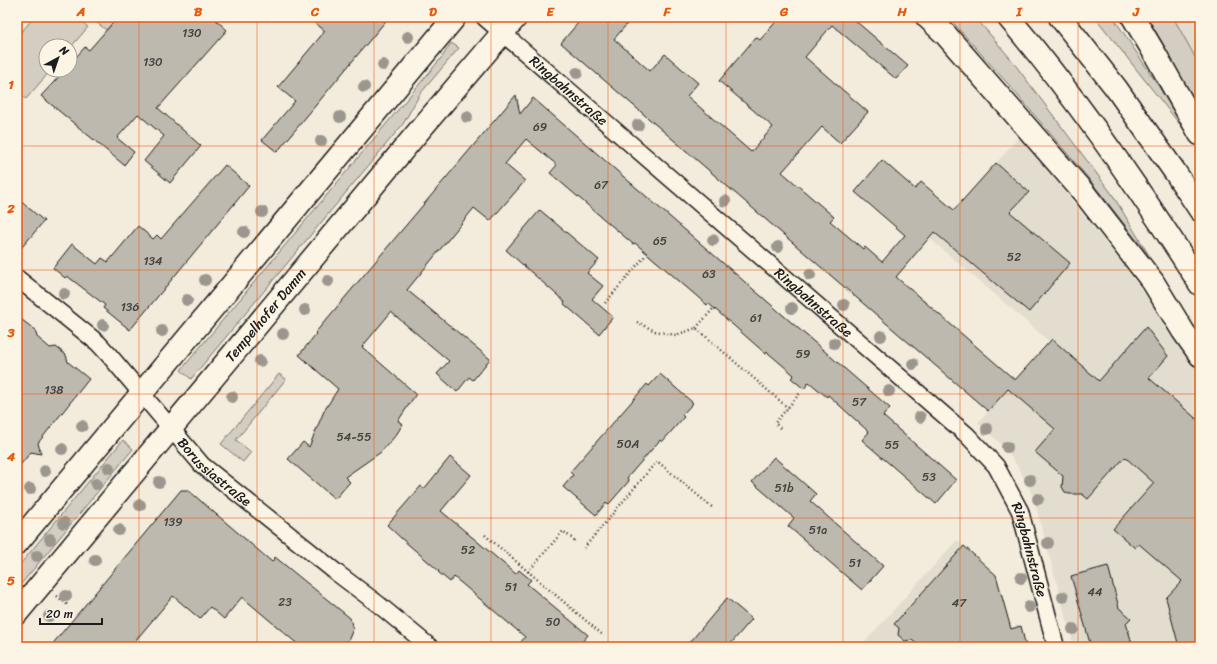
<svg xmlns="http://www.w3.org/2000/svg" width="1217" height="664" font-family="Sriracha,sans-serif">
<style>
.built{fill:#e3ddcf}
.green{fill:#d3cec1;stroke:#78756e}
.building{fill:#beb9ae;stroke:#1c1c1c}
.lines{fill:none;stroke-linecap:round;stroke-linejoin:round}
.street-casing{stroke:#1c1c1c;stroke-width:19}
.primary-casing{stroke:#1c1c1c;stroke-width:25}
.highway-casing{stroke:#1c1c1c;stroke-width:25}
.path{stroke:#1c1c1c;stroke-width:2.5;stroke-dasharray:1 3;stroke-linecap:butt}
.street{stroke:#fcf5e5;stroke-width:16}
.primary{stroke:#fcf5e5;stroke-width:22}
.highway{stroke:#fcf5e5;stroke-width:22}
.tree{fill:#9b978e}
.grid{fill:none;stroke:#e8590c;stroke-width:1;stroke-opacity:0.55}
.labels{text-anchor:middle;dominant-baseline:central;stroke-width:3;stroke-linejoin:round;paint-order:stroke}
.number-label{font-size:12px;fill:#444340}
.street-label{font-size:14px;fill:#1c1c1c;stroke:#fcf5e5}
.neatline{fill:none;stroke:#e8590c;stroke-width:1.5}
.grid-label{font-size:13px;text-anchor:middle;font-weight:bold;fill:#e8590c}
</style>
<rect width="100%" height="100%" fill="#f3ecdd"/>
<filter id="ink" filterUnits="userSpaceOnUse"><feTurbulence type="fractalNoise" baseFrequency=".025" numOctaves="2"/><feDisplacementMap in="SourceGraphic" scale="8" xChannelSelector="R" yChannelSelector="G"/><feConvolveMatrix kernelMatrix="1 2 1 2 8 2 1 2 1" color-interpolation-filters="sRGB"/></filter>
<g filter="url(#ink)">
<g class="built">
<polygon points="1173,17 1200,17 1200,66"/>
<polygon points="1020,136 1116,255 1172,329 1200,370 1200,647 1074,647 1034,499 1029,488 1020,470 1009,454 996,439 978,423 1050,342 929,238"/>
<polygon points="957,540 981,562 972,572 983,581 997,577 1011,628 1021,626 1026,647 860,647"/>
</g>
<g class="green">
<polygon points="34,17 76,17 88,27 70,48 70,46 46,46 46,70 51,70 26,99 17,92 17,37"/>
<polygon points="90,17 118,17 106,30"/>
<polygon points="948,17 975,17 1010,58 1112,194 1150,257 1089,179 1008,84"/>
<polygon points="1095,17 1113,17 1158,85 1185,131"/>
<polygon points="1145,17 1173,17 1200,66 1200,113"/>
<polygon points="451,43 459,48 420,94 403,124 191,379 181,370 442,57"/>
<polygon points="279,374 286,379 236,440 251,452 243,462 221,444"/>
<polygon points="123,440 133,449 17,589 17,568"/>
</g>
<g class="building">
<polygon points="118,17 213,17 227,30 158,108 201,146 170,183 144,161 164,136 138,114 117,138 134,152 124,165 41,96 65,70 70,70 70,64 85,47 89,50"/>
<polygon points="308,17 389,17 277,152 262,140 295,101 278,87 325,31"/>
<polygon points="583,17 633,17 614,39 650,71 665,54 698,83 687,96 751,152 773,127 719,81 756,37 760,40 780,17 851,17 908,66 896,79 832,25 805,57 868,112 840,143 822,127 782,172 834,217 830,221 863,249 865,247 882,262 905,235 855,192 882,160 915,189 921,182 954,210 996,163 1029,192 1010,212 1070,263 1029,312 934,232 896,277 1015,380 1052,339 1099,381 1146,327 1168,356 1149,378 1200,422 1200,647 1179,647 1166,598 1182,581 1139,544 1135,548 1113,529 1154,483 1125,457 1088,499 1082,494 1069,494 1065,492 1062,487 1063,476 1035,452 1055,429 1008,389 988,411 561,43"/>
<polygon points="516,95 520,114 533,98 890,408 883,416 956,480 936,504 862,440 869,432 828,395 827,397 809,382 804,389 791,378 794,375 767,352 766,354 708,303 707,305 635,243 633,244 550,173 557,165 526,139 505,164 525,181 490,221 474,208 407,290 490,359 473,380 469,377 457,392 437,374 449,361 391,312 362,347 416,394 398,421 403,424 396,435 381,452 345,477 350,482 335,499 288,459 303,442 309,447 324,411 338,389 299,355 316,334 315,333"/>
<polygon points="225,165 249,186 130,330 103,308 105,305 67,276 65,278 53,268 72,244 97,264 102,258 108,262 138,226 153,239 157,235 161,239"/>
<polygon points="17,198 44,221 17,253"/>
<polygon points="540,210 599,260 587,273 603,286 592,299 613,317 599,334 564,304 565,302 506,250"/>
<polygon points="17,316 35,330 37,337 50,348 56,347 66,355 68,362 89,379 38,443 41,454 31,452 17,469"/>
<polygon points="660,374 693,403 682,415 684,417 662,442 660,440 627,478 629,481 608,505 606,503 596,515 563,487 573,475 570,472 647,384 649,386"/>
<polygon points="450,457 471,475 441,511 516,574 519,570 531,580 527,584 588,635 578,647 517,647 525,637 454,577 450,582 438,572 439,571 402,539 387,525 421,486 424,489"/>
<polygon points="774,457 816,494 810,501 883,566 862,590 788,526 794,518 752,482"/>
<polygon points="181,490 188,490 272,562 275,557 350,618 353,629 348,641 342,647 301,647 242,597 224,619 210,607 200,619 173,596 130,647 50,647"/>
<polygon points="964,546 996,575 1011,629 1021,626 1026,647 920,647 912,640 905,641 898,635 899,628 894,624"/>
<polygon points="1108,566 1119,608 1131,618 1126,623 1133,647 1091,647 1071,576"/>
<polygon points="727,598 752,619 728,647 686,647"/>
</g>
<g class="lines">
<defs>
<g id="street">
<path id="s1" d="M 484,17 L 967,435 L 996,466 L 1020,511 L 1056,647"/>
<path id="s2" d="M 17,278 L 98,343 L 109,355 L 202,465 L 337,573 L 378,604 L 430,647"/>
</g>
<g id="primary">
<polyline points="17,543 455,17"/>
<path id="s3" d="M 17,613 L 418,132 L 516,17"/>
</g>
<g id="highway">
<polyline points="927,17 946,35 1084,193 1153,282 1183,331 1200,355"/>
<path d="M 1008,17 C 1079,101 1141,191 1200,284"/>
<polyline points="1060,17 1116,88 1175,172 1200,210"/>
<polyline points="1133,17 1155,54 1200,134"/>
</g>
</defs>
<use href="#street" class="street-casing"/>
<use href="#primary" class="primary-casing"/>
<use href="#highway" class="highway-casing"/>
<g class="path">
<polyline points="605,303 645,256"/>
<polyline points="637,322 655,331 676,335 696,328 788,408"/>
<polyline points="696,328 713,309"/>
<polyline points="780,428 775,423 800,393"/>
<polyline points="485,535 604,636"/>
<polyline points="584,548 657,461 713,508"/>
<polyline points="528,572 563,531 575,541"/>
<polyline points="57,596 69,606"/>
</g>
<use href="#street" class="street"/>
<use href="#primary" class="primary"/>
<use href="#highway" class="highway"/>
</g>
<g class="tree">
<circle cx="408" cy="37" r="6"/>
<circle cx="383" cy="65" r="6"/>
<circle cx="577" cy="73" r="6"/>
<circle cx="364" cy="87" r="6"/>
<circle cx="340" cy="117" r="6"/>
<circle cx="467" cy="117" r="6"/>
<circle cx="638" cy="125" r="6"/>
<circle cx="321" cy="141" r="6"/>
<circle cx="725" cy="201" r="6"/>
<circle cx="262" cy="212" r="6"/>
<circle cx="244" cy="232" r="6"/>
<circle cx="713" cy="240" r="6"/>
<circle cx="778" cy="247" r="6"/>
<circle cx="810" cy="275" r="6"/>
<circle cx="205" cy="280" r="6"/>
<circle cx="328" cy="281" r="6"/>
<circle cx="64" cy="294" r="6"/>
<circle cx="187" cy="300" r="6"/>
<circle cx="844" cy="305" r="6"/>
<circle cx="792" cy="308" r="6"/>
<circle cx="305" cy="310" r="6"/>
<circle cx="103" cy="325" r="6"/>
<circle cx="162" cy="331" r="6"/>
<circle cx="283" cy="334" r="6"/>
<circle cx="881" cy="336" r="6"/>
<circle cx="834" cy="343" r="6"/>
<circle cx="260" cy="361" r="6"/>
<circle cx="913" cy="364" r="6"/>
<circle cx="889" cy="391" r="6"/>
<circle cx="232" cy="397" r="6"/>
<circle cx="920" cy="417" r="6"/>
<circle cx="82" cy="426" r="6"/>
<circle cx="987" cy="429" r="6"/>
<circle cx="1007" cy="447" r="6"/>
<circle cx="62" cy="449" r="6"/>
<circle cx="109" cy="468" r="6"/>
<circle cx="45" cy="471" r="6"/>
<circle cx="1030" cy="480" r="6"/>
<circle cx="159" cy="482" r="6"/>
<circle cx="96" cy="484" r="6"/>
<circle cx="30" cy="489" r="6"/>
<circle cx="1038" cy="499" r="6"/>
<circle cx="140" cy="505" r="6"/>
<circle cx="64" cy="523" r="6"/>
<circle cx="119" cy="530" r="6"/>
<circle cx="50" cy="539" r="6"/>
<circle cx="1048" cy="543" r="6"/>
<circle cx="37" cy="556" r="6"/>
<circle cx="95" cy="560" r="6"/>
<circle cx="1021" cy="578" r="6"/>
<circle cx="66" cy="596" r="6"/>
<circle cx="1063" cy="597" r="6"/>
<circle cx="1029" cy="607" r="6"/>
<circle cx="49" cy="616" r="6"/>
<circle cx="1073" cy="629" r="6"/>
</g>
</g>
<path class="grid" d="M 139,17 L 139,647M 257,17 L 257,647M 374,17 L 374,647M 491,17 L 491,647M 608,17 L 608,647M 726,17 L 726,647M 843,17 L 843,647M 960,17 L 960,647M 1078,17 L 1078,647M 17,146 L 1200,146M 17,270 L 1200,270M 17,394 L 1200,394M 17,518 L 1200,518"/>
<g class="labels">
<g class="number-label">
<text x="192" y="33">130</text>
<text x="153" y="62">130</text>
<text x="540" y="127">69</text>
<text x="601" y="185">67</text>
<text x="660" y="241">65</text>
<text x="1014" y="257">52</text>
<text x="153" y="261">134</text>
<text x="709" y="274">63</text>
<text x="130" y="307">136</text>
<text x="756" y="318">61</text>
<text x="803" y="354">59</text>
<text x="54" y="390">138</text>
<text x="859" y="402">57</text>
<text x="354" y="437">54-55</text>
<text x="628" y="444">50A</text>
<text x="892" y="445">55</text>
<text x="929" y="477">53</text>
<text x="784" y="488">51b</text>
<text x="173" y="522">139</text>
<text x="818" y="530">51a</text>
<text x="468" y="550">52</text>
<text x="855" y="563">51</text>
<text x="511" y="587">51</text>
<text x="1095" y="592">44</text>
<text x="285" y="602">23</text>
<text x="959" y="603">47</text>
<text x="553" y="622">50</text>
</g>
<g class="street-label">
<text stroke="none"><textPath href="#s1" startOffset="112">Ringbahnstraße</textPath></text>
<text stroke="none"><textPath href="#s1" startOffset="436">Ringbahnstraße</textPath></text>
<text stroke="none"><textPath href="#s3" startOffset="388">Tempelhofer Damm</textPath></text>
<text stroke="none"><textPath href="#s2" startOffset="278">Borussiastraße</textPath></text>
<text stroke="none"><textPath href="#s1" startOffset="772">Ringbahnstraße</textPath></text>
</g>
</g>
<rect width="1217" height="664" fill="none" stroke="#fcf5e5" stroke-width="44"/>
<g transform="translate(58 58) rotate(40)"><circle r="19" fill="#fcf5e5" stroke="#a29e95"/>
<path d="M0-3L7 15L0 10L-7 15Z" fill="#1c1c1c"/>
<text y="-6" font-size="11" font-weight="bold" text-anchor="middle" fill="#1c1c1c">N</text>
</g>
<path d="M40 618v6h62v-6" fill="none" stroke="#1c1c1c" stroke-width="2"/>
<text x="46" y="618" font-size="12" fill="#1c1c1c" stroke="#fcf5e5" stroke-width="3" paint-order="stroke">20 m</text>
<rect x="22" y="22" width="1173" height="620" class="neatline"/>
<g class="grid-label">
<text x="81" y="16">A</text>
<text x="198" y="16">B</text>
<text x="315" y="16">C</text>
<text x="433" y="16">D</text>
<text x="550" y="16">E</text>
<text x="667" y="16">F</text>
<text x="784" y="16">G</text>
<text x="902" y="16">H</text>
<text x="1019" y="16">I</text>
<text x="1136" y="16">J</text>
<text x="11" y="89">1</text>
<text x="11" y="213">2</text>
<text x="11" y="337">3</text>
<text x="11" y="461">4</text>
<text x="11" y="585">5</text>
</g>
</svg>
